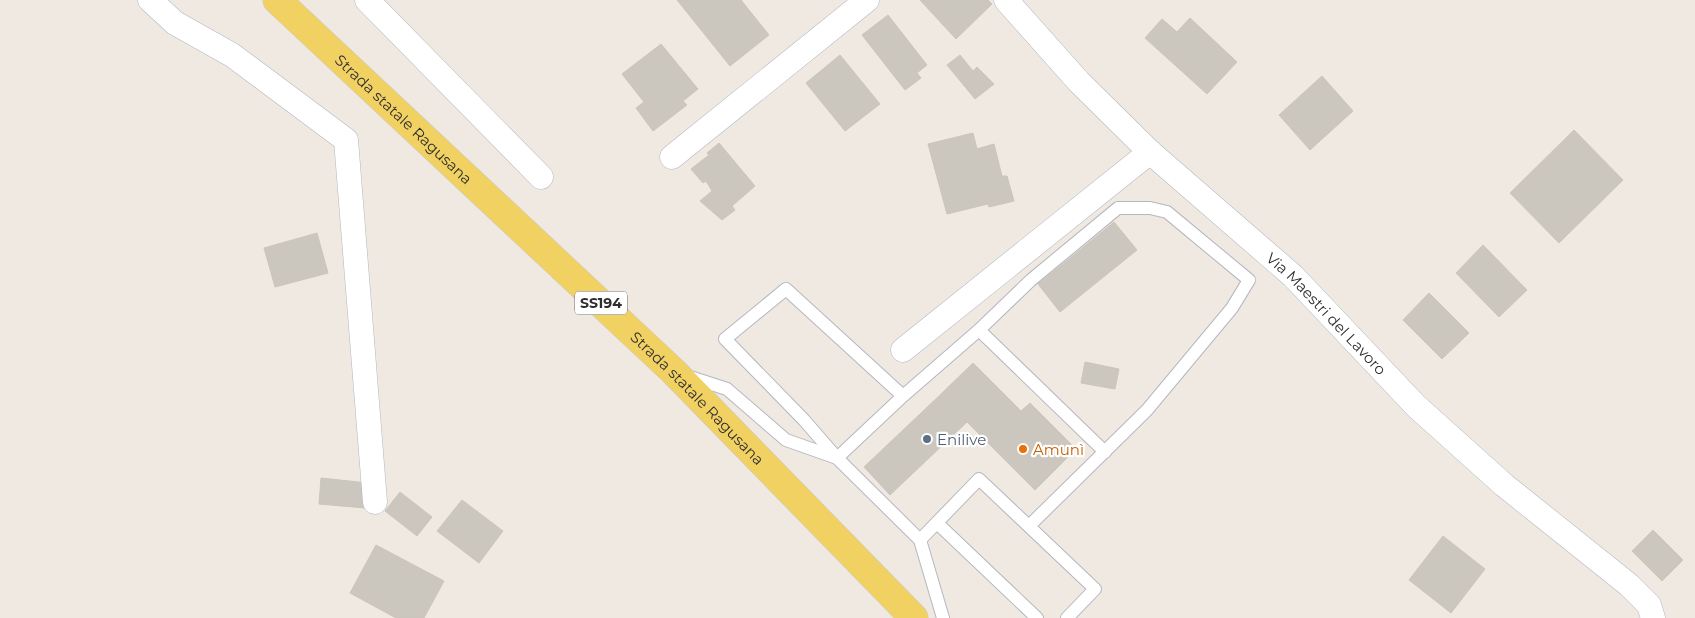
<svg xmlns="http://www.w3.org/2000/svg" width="1695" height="618" font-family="Montserrat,sans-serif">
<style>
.building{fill:#cbc7bf;stroke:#cbc5ba}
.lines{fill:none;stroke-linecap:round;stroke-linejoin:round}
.service-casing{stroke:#b4b7c1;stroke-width:14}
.minor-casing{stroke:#b4b7c1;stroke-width:25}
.primary-casing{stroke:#c9c9c9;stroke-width:29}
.service{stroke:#fff;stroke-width:12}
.minor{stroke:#fff;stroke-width:24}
.primary{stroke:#f2d163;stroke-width:28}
.service-dot{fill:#5c6f8a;stroke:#fff;stroke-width:2}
.food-dot{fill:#e8710a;stroke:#fff;stroke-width:2}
.labels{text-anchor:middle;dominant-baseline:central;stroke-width:4.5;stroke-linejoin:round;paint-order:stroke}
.shield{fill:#fff;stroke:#6d6d6d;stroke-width:1}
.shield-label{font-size:14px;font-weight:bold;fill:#2e2e2e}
.street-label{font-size:15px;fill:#2e2e2e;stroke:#fff}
.service-label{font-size:15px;fill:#4e5e75;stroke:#fff;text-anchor:start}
.food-label{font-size:15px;fill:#c56008;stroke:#fff;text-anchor:start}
</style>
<rect width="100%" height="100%" fill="#efe9e1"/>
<g class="building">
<polygon points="677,0 741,0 769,35 730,66"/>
<polygon points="920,0 988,0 992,4 956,39"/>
<polygon points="888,15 927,65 917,73 921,78 905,90 862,35"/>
<polygon points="1190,18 1237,62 1207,94 1145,38 1162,19 1177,32"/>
<polygon points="661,44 698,89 683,101 687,105 653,131 636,108 644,102 622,74"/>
<polygon points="840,55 880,104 845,131 806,83"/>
<polygon points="960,55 973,71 977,67 994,84 975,99 947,65"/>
<polygon points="1322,76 1353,111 1310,150 1279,115"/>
<polygon points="1574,130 1623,180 1559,243 1510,193"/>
<polygon points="973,133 977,149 994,144 1002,176 1007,176 1014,201 989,207 988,204 947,214 928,144"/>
<polygon points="719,143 755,186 732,206 735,210 722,220 700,201 712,191 706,181 703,183 691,169 709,155 707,153"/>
<polygon points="1114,222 1137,250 1060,312 1038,284"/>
<polygon points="317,233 328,273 275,287 264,248"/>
<polygon points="1483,245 1527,290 1499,317 1456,273"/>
<polygon points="1429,293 1469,333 1442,359 1403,320"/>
<polygon points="1085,362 1119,369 1115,389 1081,383"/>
<polygon points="973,363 1021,411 1030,403 1076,449 1035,490 940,395"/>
<polygon points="940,395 967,422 890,495 864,467"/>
<polygon points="321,478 368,483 365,508 319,504"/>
<polygon points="400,492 432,517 417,536 385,511"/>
<polygon points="462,500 503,531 479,563 437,531"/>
<polygon points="1653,530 1683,560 1662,581 1632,551"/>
<polygon points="1443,536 1485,569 1451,613 1409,580"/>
<polygon points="376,545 444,581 424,618 396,618 350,593"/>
</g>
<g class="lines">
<defs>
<g id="service">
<polyline points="979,330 1105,452"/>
<polyline points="687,376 727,389 786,440 837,458 920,540 943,618"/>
<polyline points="903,396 786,289 725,339 804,420 837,458 903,396 979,330 1031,280 1118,208 1150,208 1167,212 1249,280 1232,308 1147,410 1029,526"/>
<polyline points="937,523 1037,618"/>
<polyline points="920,540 979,479 1095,589 1067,618"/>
</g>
<g id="minor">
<polyline points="150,0 175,23 232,55 346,140 375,502"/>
<polyline points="367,0 541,177"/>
<path id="s1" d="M 1006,0 L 1079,82 L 1150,152 L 1293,276 L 1416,406 L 1504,485 L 1629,585 L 1649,605 L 1653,618"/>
<polyline points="672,157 867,0"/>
<polyline points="903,350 1150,152"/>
</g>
<g id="primary">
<path id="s2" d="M 277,0 L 674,372 L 914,618"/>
</g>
</defs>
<use href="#service" class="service-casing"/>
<use href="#minor" class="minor-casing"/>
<use href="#primary" class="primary-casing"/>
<use href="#service" class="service"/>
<use href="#minor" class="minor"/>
<use href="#primary" class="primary"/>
</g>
<circle class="service-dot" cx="927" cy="439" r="5"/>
<circle class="food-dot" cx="1023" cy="449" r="5"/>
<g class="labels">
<rect class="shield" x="575" y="291.5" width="52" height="23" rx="4"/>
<g class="shield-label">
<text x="601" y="303">SS194</text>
</g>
<g class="street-label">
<text stroke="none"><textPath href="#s2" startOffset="174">Strada statale Ragusana</textPath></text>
<text stroke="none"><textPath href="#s1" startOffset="449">Via Maestri del Lavoro</textPath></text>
<text stroke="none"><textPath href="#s2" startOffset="579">Strada statale Ragusana</textPath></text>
</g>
<g class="service-label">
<text x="937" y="439">Enilive</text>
</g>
<g class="food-label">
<text x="1033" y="449">Amunì</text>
</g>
</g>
</svg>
